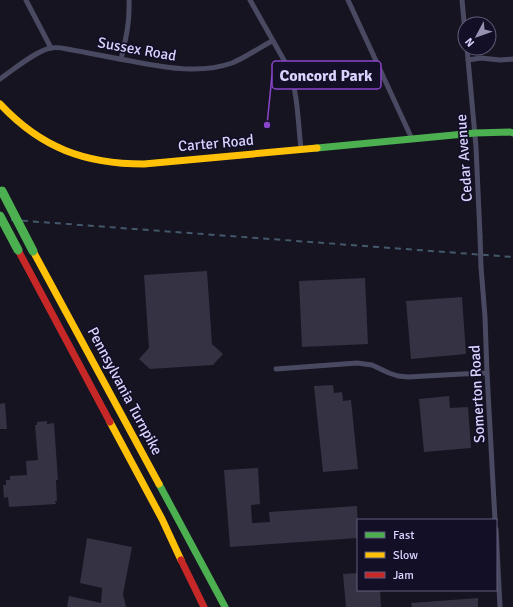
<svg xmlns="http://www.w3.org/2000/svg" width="513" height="607" font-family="Signika,sans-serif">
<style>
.building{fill:#343243}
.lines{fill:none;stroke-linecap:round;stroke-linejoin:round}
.street{stroke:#4a4962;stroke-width:5}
.fast{stroke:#4caf50;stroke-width:7}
.slow{stroke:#ffc107;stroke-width:7}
.jam{stroke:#c62828;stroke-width:7}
.rail{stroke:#43596b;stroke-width:2;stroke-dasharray:6 5;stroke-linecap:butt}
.street-bridge{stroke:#4a4962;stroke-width:5}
.fast-bridge{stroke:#4caf50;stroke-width:9}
.labels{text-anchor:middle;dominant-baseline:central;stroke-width:3.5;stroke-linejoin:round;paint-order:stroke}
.street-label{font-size:15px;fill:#d9d4ff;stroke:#130f26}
.leader{fill:none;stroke:#8945c9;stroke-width:1.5}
.callout-dot{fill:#8945c9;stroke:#130f26;stroke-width:1.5}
.callout{fill:#130f26;stroke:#8945c9;stroke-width:1.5}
.callout-label{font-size:16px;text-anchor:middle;font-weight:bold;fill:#d9d4ff}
</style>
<rect width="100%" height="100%" fill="#161421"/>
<g class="building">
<polygon points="207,271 212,344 223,354 213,365 150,369 139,359 149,348 144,275"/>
<polygon points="365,278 368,344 302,347 299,281"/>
<polygon points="462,297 466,354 411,359 406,301"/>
<polygon points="333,385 334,393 342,392 343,401 351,400 358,469 323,472 314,386"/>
<polygon points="449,396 450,408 468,407 471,448 424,452 419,399"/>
<polygon points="5,403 7,429 0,429 0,404"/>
<polygon points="47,421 47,424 54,423 58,480 56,480 57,501 55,501 56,504 9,507 8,497 4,498 3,485 6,485 6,480 10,480 10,476 27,475 26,461 38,460 35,425 37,425 37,422"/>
<polygon points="258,468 260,504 251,505 252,523 270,522 269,512 357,506 358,538 230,547 224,470"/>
<polygon points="87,538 132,547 123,594 126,607 67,607 69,596 101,603 102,588 80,583"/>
<polygon points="358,573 358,590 380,590 381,607 346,607 343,574"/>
<polygon points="478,598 478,607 412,607 411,603"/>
</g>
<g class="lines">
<g class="street">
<polyline points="26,0 51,48"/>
<path d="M 250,0 L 289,69 C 298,94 298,123 301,149"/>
<polyline points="348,0 412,139"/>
<polyline points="462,0 465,32"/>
<polyline points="467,48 476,147 480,235"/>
<path d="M 121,59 C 126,39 130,21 129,0"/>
<polyline points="468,60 481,58 500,60 513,59"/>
<path d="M 0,79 C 13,70 37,50 51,48 C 56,47 62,48 67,49 C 90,53 113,58 136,62 C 168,68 201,74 232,63 C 246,57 259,48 272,41"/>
<polyline points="481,267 485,317 487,373 495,520"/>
<polyline points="276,369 357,363 372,365 389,373 398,376 408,377 462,374 487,373"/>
<polyline points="496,529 500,607"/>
</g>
<g class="fast">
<polyline points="317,148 475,133 510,132 513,133"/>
<polyline points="159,484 225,607"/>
</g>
<g class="slow">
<path d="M 0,104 C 41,148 85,164 144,164 L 317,148"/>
<polyline points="33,251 159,484"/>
<polyline points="110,422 162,519 181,560"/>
</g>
<g class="jam">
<polyline points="18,250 110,422"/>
<polyline points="181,560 204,607"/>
</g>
<polyline class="rail" points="0,219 513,257"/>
<polyline class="street-bridge" points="480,235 481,267"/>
<g class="fast-bridge">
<polyline points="2,191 33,251"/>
<polyline points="0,216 18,250"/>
</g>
</g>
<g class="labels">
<g class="street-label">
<text transform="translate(137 49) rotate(10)">Sussex Road</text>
<text transform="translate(216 143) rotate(-5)">Carter Road</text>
<text transform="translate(464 158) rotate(-94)">Cedar Avenue</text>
<text transform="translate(125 391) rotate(62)">Pennsylvania Turnpike</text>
<text transform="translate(477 394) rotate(-93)">Somerton Road</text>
</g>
</g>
<path class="leader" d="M267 125L272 75"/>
<circle class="callout-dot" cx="267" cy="125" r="4"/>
<rect class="callout" x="272" y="61" width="109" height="28" rx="4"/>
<g class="callout-label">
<text x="326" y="81">Concord Park</text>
</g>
<rect x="357" y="519" width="140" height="72" fill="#130f26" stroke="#625e7d"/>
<rect x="365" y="532" width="20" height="6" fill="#4caf50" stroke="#625e7d"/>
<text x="393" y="539" font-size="12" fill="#d9d4ff">Fast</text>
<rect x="365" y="552" width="20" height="6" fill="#ffc107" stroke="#625e7d"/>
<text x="393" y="559" font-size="12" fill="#d9d4ff">Slow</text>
<rect x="365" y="572" width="20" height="6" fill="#c62828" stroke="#625e7d"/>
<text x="393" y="579" font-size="12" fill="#d9d4ff">Jam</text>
<g transform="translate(477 36) rotate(229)"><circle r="19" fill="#130f26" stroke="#625e7d"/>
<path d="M0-3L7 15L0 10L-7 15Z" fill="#9591b1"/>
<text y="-6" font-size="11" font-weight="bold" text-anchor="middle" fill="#d9d4ff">N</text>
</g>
</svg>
